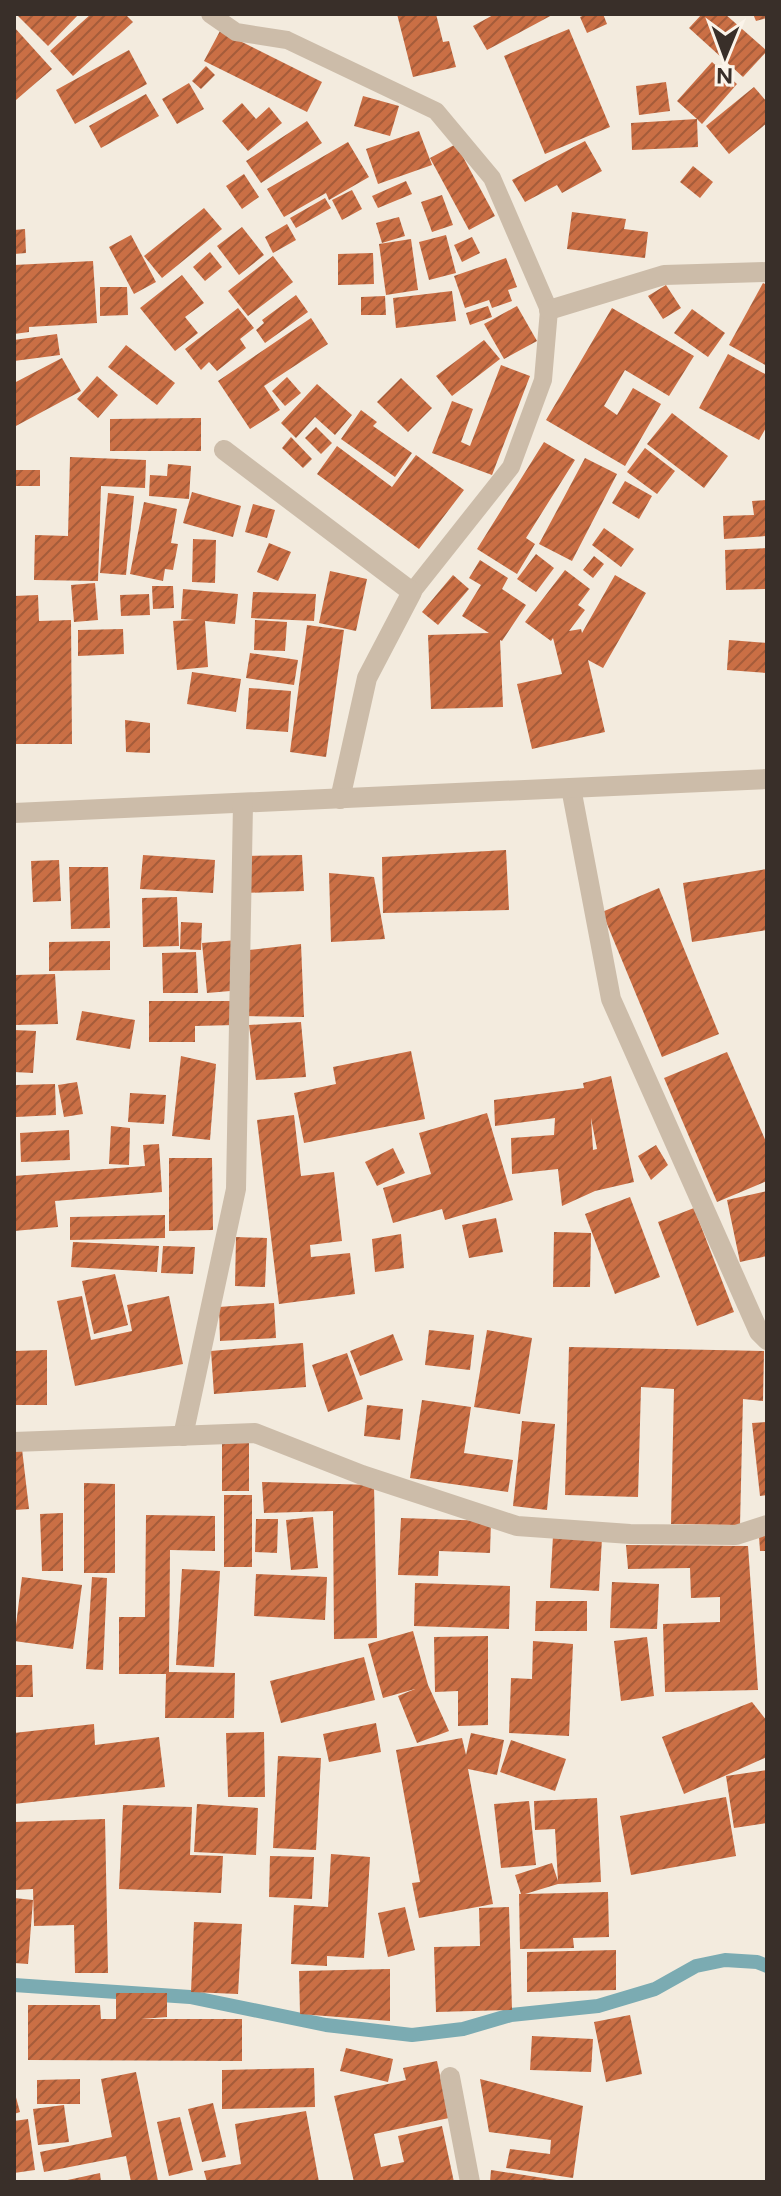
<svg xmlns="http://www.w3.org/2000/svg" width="781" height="2196" font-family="Figtree,sans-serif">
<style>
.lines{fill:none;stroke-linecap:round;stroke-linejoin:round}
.stream{stroke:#7babb2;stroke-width:14}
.building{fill:url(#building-hatch);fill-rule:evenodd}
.lane{stroke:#ccbca9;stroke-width:18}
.street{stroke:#ccbca9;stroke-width:20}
</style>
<defs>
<pattern id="building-hatch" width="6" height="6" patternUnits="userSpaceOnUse" patternTransform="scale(2)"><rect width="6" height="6" fill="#ca6f45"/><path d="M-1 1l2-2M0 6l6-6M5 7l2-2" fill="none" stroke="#a55c3a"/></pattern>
</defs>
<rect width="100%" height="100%" fill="#f3ebde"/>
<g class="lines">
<polyline class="stream" points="14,1985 190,1997 326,2025 412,2035 463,2029 511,2015 598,2006 655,1989 696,1966 725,1960 757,1962 767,1966"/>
</g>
<g class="building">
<polygon points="16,14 79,14 48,46"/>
<polygon points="91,14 125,14 133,22 73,76 50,51"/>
<polygon points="397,14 436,14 443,42 449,41 456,67 413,77"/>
<polygon points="495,14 554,14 487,50 473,26"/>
<polygon points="587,14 603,14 607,24 587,33 580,17"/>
<polygon points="702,14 725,14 767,51 743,77 689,28"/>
<polygon points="753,14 767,14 767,18 756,21"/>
<polygon points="14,27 52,69 16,100 14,97"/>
<polygon points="569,29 610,127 545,154 504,56"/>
<polygon points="220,31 322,82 307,112 204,61"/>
<polygon points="129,50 147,84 75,124 56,90"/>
<polygon points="712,62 737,84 702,124 697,119 698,147 632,150 631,123 697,119 677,101"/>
<polygon points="206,66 215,75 201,89 192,81"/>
<polygon points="666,82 670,111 639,115 636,86"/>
<polygon points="189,83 204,109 177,124 162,99"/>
<polygon points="754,87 767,102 767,123 729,154 706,126"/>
<polygon points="146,94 159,116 101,148 89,126"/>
<polygon points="363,96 399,106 390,136 354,126"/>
<polygon points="242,103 256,119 269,107 282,123 248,151 222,121"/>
<polygon points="307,121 322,143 261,183 246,161"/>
<polygon points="419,131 432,165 378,184 366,149"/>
<polygon points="585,141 602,171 562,193 557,185 525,202 512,180"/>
<polygon points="348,142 369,177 329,200 326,193 284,217 267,189"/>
<polygon points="456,144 495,216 469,230 430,158"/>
<polygon points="693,166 713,182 700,198 680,182"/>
<polygon points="244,174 259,197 242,209 226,186"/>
<polygon points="406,181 412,194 378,208 372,196"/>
<polygon points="352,190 362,209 342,220 332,200"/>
<polygon points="442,195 453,225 432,232 421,202"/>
<polygon points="325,198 331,208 296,228 290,218"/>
<polygon points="204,208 222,229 162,278 144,256"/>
<polygon points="572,212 626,219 624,229 648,232 645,258 567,249"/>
<polygon points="399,217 405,236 382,243 376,223"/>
<polygon points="287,224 296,240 273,253 265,237"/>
<polygon points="242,227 264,255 239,275 217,246"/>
<polygon points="25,229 26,253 14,254 14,230"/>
<polygon points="131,235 156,282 134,294 109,247"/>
<polygon points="446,235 456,273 429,280 419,242"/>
<polygon points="472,237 480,253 462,262 454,245"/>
<polygon points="411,239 418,290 386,295 379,244"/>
<polygon points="210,252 222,267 205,281 193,267"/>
<polygon points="373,253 374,284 338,285 338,254"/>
<polygon points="273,256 293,282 248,316 228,291"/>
<polygon points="506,258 517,287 508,290 512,301 492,308 489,300 465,308 454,276"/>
<polygon points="93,261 97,323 29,327 29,332 14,334 14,265"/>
<polygon points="182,275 204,303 185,317 198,333 175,351 140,308"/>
<polygon points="763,283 767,285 767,366 729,345"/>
<polygon points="666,285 681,308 663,319 648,296"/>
<polygon points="100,287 127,287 128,315 100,316"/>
<polygon points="452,291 456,321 396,328 393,298"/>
<polygon points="296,295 308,312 265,343 256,330 264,323 262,320"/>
<polygon points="385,296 386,315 361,315 361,297"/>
<polygon points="488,306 492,317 470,325 466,313"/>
<polygon points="517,306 537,341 504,359 484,324"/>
<polygon points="238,308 254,328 240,339 246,348 217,371 209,362 201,370 185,349"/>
<polygon points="612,308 694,356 669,396 625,370 604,406 617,415 633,388 661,404 625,466 546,420"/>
<polygon points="692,309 725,333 708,357 674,333"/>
<polygon points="311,318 328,344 264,386 280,410 250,429 218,381"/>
<polygon points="57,334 60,355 14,361 14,340"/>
<polygon points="484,340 500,359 452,396 436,376"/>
<polygon points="126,345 175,383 157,405 108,367"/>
<polygon points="728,354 767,375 767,426 759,440 699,408"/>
<polygon points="62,358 81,391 14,427 14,383"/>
<polygon points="501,365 530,376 492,475 432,453 452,401 473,409 461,442 470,446"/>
<polygon points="97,376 118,395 98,418 77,399"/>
<polygon points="287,377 301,393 285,406 272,391"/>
<polygon points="401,378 432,408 408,432 377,402"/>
<polygon points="317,384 352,415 335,435 315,417 296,438 281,423"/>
<polygon points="361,410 377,422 373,426 412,453 395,477 341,439"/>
<polygon points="672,413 728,456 704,488 647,444"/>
<polygon points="201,418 201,451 110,451 110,419"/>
<polygon points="316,427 332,443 321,454 305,438"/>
<polygon points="291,437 312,459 303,468 282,448"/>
<polygon points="544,442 575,460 526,538 535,544 517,574 477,549"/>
<polygon points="337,446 392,487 416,455 464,490 419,549 317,474"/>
<polygon points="645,448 675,471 657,494 627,472"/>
<polygon points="70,457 146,460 145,488 101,486 98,581 34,580 35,535 68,536"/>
<polygon points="585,458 617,474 572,561 539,544"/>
<polygon points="168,464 191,466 189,499 149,496 150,475 167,476"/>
<rect x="14" y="470" width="26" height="16"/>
<polygon points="625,481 652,496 639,519 612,503"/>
<polygon points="192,492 241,506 233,537 183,523"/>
<polygon points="108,493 134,496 126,575 100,573"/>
<polygon points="767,500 767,536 724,539 723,516 754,515 752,501"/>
<polygon points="144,502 177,509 171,543 178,544 173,570 165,569 163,581 130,574"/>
<polygon points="253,504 275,510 267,538 245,532"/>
<polygon points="604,528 634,549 621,567 592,545"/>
<polygon points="193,539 216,540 215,583 192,582"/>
<polygon points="269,543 291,552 278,581 257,572"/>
<polygon points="767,548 767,589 726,590 725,550"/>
<polygon points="536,554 554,568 536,592 517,579"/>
<polygon points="594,556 604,564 593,578 583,570"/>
<polygon points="480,560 508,578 502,589 526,605 502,641 500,640 503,707 431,709 428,635 489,633 462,616 481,585 469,578"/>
<polygon points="565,570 590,589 578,605 585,610 569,631 581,629 582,633 615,575 646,593 603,668 588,660 605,732 532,749 517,684 562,674 553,638 551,641 525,622"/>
<polygon points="330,571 367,579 356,631 319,623"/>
<polygon points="453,575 469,589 438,625 422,612"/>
<polygon points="95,583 98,620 74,622 71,585"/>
<polygon points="152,586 173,586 174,608 153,609"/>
<polygon points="183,589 238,594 235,624 205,621 208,667 177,670 173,621 194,620 181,619"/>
<polygon points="253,592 316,594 314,621 251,618"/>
<polygon points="149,594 150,615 121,616 120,595"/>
<polygon points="38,595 39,621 71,620 72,744 14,744 14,596"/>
<polygon points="255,620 287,622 285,651 254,650"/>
<polygon points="307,625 344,630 326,757 290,752"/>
<polygon points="123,629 124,654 78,656 78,630"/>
<polygon points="729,640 767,643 767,673 727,670"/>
<polygon points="250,653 298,660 294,685 246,678"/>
<polygon points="192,672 241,679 236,712 187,704"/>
<polygon points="249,688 291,691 288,732 246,729"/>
<polygon points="125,720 150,723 150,753 126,752"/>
<polygon points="506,850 509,910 383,913 382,857"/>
<polygon points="143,855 215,860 213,893 140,889"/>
<polygon points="302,855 304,891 244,893 244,856"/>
<polygon points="59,860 61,901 33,902 31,861"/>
<polygon points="69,867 108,867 110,928 71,929"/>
<polygon points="767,869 767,930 692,942 683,883"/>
<polygon points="329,873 374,877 385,939 331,942"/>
<polygon points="659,888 719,1034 662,1057 602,912"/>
<polygon points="177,897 179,946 143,947 142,898"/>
<polygon points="181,922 202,923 201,950 180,949"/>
<polygon points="238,940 242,990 207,993 202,943"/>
<polygon points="110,941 110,970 49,971 49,942"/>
<polygon points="301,944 304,1017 244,1016 249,950"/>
<polygon points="196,952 198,993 163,993 162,953"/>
<polygon points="55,974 58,1024 14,1025 14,975"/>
<polygon points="149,1001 235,1001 235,1025 195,1026 195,1042 149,1042"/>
<polygon points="82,1011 135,1020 130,1049 76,1040"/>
<polygon points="301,1022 306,1077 256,1080 249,1025"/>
<polygon points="14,1030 36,1031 33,1073 14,1072"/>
<polygon points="411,1051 425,1119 304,1143 294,1093 336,1084 333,1067"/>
<polygon points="727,1052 767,1144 767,1181 717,1202 664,1078"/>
<polygon points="181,1056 216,1064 210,1140 172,1136"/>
<path d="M 611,1076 L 634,1182 L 595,1191 L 562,1206 L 558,1169 L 512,1174 L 511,1138 L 554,1135 L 555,1118 L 495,1126 L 494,1100 L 584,1088 L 583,1083 ZM 591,1118 L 597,1149 L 593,1150 Z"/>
<polygon points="77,1082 83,1114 64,1117 58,1085"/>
<polygon points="55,1084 56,1115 16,1117 15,1085"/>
<polygon points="130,1093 166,1095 164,1124 128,1122"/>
<polygon points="487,1113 513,1200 445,1220 442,1209 393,1223 383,1188 431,1174 419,1133"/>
<polygon points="294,1115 301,1176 334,1172 342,1241 310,1245 311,1257 350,1253 355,1294 279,1304 257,1120"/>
<polygon points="111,1126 130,1128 129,1165 109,1164"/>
<polygon points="69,1130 70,1160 21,1162 20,1133"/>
<polygon points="159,1144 162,1192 55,1201 58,1227 14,1231 14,1176 145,1166 143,1145"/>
<polygon points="656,1145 668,1165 651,1180 638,1156"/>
<polygon points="393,1148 405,1173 377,1186 365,1162"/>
<polygon points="169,1158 212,1158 213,1230 169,1231"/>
<polygon points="767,1191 767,1256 740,1262 727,1200"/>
<polygon points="630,1197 660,1277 615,1294 585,1214"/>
<polygon points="694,1208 734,1312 697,1326 658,1222"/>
<polygon points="165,1215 165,1238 70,1240 70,1217"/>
<polygon points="496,1218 503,1252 469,1258 462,1225"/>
<polygon points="554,1232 591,1233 590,1287 553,1287"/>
<polygon points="401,1234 404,1268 375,1272 372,1239"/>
<polygon points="236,1237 267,1238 265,1287 235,1286"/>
<polygon points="73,1242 159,1246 157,1272 71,1267"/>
<polygon points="163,1246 195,1247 193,1274 161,1273"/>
<polygon points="115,1274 128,1325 94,1334 82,1281"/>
<polygon points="82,1296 91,1340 132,1331 127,1305 169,1296 183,1364 75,1386 57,1301"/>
<polygon points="274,1303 276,1338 220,1341 219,1307"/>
<polygon points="429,1330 474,1335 470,1370 425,1365"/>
<polygon points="487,1330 532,1338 520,1414 474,1407"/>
<polygon points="393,1334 403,1360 360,1376 350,1351"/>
<polygon points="303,1343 306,1387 214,1394 211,1351"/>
<polygon points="569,1347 764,1351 763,1401 743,1399 740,1525 671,1524 674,1389 641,1387 638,1497 565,1495"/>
<polygon points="47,1350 47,1405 14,1405 14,1351"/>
<polygon points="347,1353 363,1399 328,1412 312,1365"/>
<polygon points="422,1400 471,1407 464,1453 513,1460 508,1492 410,1478"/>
<polygon points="367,1405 403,1409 400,1440 364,1436"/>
<polygon points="522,1421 555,1424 547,1510 513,1506"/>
<polygon points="767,1422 767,1495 760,1496 752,1423"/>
<rect x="222" y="1440" width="27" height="51"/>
<polygon points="14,1449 22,1449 29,1509 14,1510"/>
<polygon points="262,1482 374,1485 377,1638 334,1639 333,1511 264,1513"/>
<polygon points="84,1483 115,1484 115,1573 84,1573"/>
<rect x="224" y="1495" width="28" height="72"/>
<polygon points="63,1513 63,1571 42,1571 40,1514"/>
<polygon points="146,1515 215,1516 215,1551 170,1550 169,1672 235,1673 234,1718 165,1718 166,1674 119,1674 119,1617 145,1617"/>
<polygon points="313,1517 318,1568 291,1570 286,1520"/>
<polygon points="401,1518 491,1521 490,1553 439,1551 438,1576 398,1575"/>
<polygon points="256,1519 278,1519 277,1553 255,1552"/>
<polygon points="767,1534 767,1551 760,1551 759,1536"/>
<polygon points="553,1536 602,1538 599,1591 550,1588"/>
<polygon points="626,1545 748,1546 758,1690 665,1692 663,1624 720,1622 720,1597 691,1598 690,1568 628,1569"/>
<polygon points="182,1569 220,1571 214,1667 176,1665"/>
<polygon points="256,1574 327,1577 325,1620 254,1616"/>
<polygon points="22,1577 82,1585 73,1649 14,1641"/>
<polygon points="92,1577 107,1578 103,1670 86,1669"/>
<polygon points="612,1582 659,1584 657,1629 610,1628"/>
<polygon points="415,1583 510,1586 509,1629 414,1626"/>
<polygon points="536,1601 587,1601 587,1631 535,1631"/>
<polygon points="413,1631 428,1685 449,1731 417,1743 398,1696 415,1689 383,1698 368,1644"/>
<polygon points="488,1636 488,1725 458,1726 458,1691 435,1692 434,1637"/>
<polygon points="647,1637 654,1696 621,1701 614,1641"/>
<polygon points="533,1641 573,1644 569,1736 509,1733 511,1678 532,1679"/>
<polygon points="364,1657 375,1700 281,1723 270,1681"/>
<polygon points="14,1665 32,1665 33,1697 14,1697"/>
<polygon points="752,1702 767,1721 767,1757 684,1794 662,1737"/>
<polygon points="376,1723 381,1752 329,1762 323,1734"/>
<polygon points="94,1724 95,1745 159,1737 165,1787 14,1804 14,1733"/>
<polygon points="264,1732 265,1797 228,1797 226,1733"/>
<polygon points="471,1733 504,1740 497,1775 468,1769 493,1904 419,1918 412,1883 420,1882 396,1750 462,1738 466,1755"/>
<polygon points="511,1740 566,1759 555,1791 500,1772"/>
<polygon points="278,1756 321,1758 316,1850 273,1848"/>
<polygon points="767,1770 767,1823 734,1828 726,1776"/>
<polygon points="726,1797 736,1856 631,1875 620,1816"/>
<polygon points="597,1798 601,1882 558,1884 525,1894 608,1892 609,1937 573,1938 574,1948 520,1949 519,1894 521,1894 515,1875 552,1863 558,1881 555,1829 535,1830 534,1801"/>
<polygon points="529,1801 536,1865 501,1868 494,1804"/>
<polygon points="197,1804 258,1808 256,1855 194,1852"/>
<polygon points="123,1805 192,1807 190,1855 223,1856 221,1893 119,1889"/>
<polygon points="105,1819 108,1973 75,1973 74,1925 34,1926 33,1889 14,1890 14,1822"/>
<polygon points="331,1854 370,1857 364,1958 327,1956 327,1966 291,1964 294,1905 328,1907"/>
<polygon points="270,1856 314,1857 312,1899 269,1897"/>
<polygon points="14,1898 33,1900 28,1964 14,1963"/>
<polygon points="405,1907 415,1950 388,1957 378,1913"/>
<polygon points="509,1907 512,2010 436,2012 434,1947 480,1946 479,1908"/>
<polygon points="194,1922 242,1924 238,1994 191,1992"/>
<polygon points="616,1950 616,1990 527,1992 527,1952"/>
<polygon points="390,1969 390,2021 300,2014 299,1971"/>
<polygon points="116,1993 167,1993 167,2017 141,2019 242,2019 242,2061 28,2060 28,2005 100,2005 101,2019 116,2019"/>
<polygon points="630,2015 642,2074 606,2082 594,2022"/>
<polygon points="532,2036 593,2039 591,2072 530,2070"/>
<polygon points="346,2048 393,2059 388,2082 340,2071"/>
<polygon points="437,2061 449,2118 374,2134 381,2167 404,2162 398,2136 442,2126 454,2182 354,2182 334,2096 406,2080 403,2068"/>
<polygon points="314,2068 315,2107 222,2109 222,2070"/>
<polygon points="136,2072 158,2181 131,2182 126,2156 44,2172 40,2152 112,2137 101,2079"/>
<polygon points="80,2079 80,2104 37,2104 37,2080"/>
<polygon points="480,2079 583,2106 573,2178 506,2168 510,2149 550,2154 551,2140 489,2132"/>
<polygon points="14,2090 20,2112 14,2114"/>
<polygon points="213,2103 226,2157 202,2162 188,2109"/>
<polygon points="64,2105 69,2142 38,2145 33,2109"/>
<polygon points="306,2111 319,2182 207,2182 204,2171 241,2164 235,2124"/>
<polygon points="180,2117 193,2170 169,2176 157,2122"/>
<polygon points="28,2119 35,2170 14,2173 14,2121"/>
<polygon points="491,2170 556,2180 556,2182 490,2182"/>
<polygon points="100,2173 101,2182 63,2182 63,2181"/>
</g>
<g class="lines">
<polyline class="lane" points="210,14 236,32 287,40 436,111 492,178 549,310 543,380 511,467 412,592"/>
<g class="street">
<polyline points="549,310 664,275 767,272"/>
<polyline points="224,450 412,592 367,678 340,799"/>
<polyline points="571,788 611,999 759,1332 767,1340"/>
<polyline points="14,813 767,779"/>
<polyline points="183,1436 236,1189 243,804"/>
<polyline points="14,1442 255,1433 362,1475 517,1526 630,1534 736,1535 767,1525"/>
<polyline points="450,2077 470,2182"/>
</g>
</g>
<rect width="781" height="2196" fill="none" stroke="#392f29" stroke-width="32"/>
<g transform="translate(725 56) rotate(181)" stroke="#fbf4ea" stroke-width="6" paint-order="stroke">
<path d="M0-6L14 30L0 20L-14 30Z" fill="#392f29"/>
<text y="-12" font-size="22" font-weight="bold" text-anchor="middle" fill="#392f29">N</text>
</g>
</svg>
